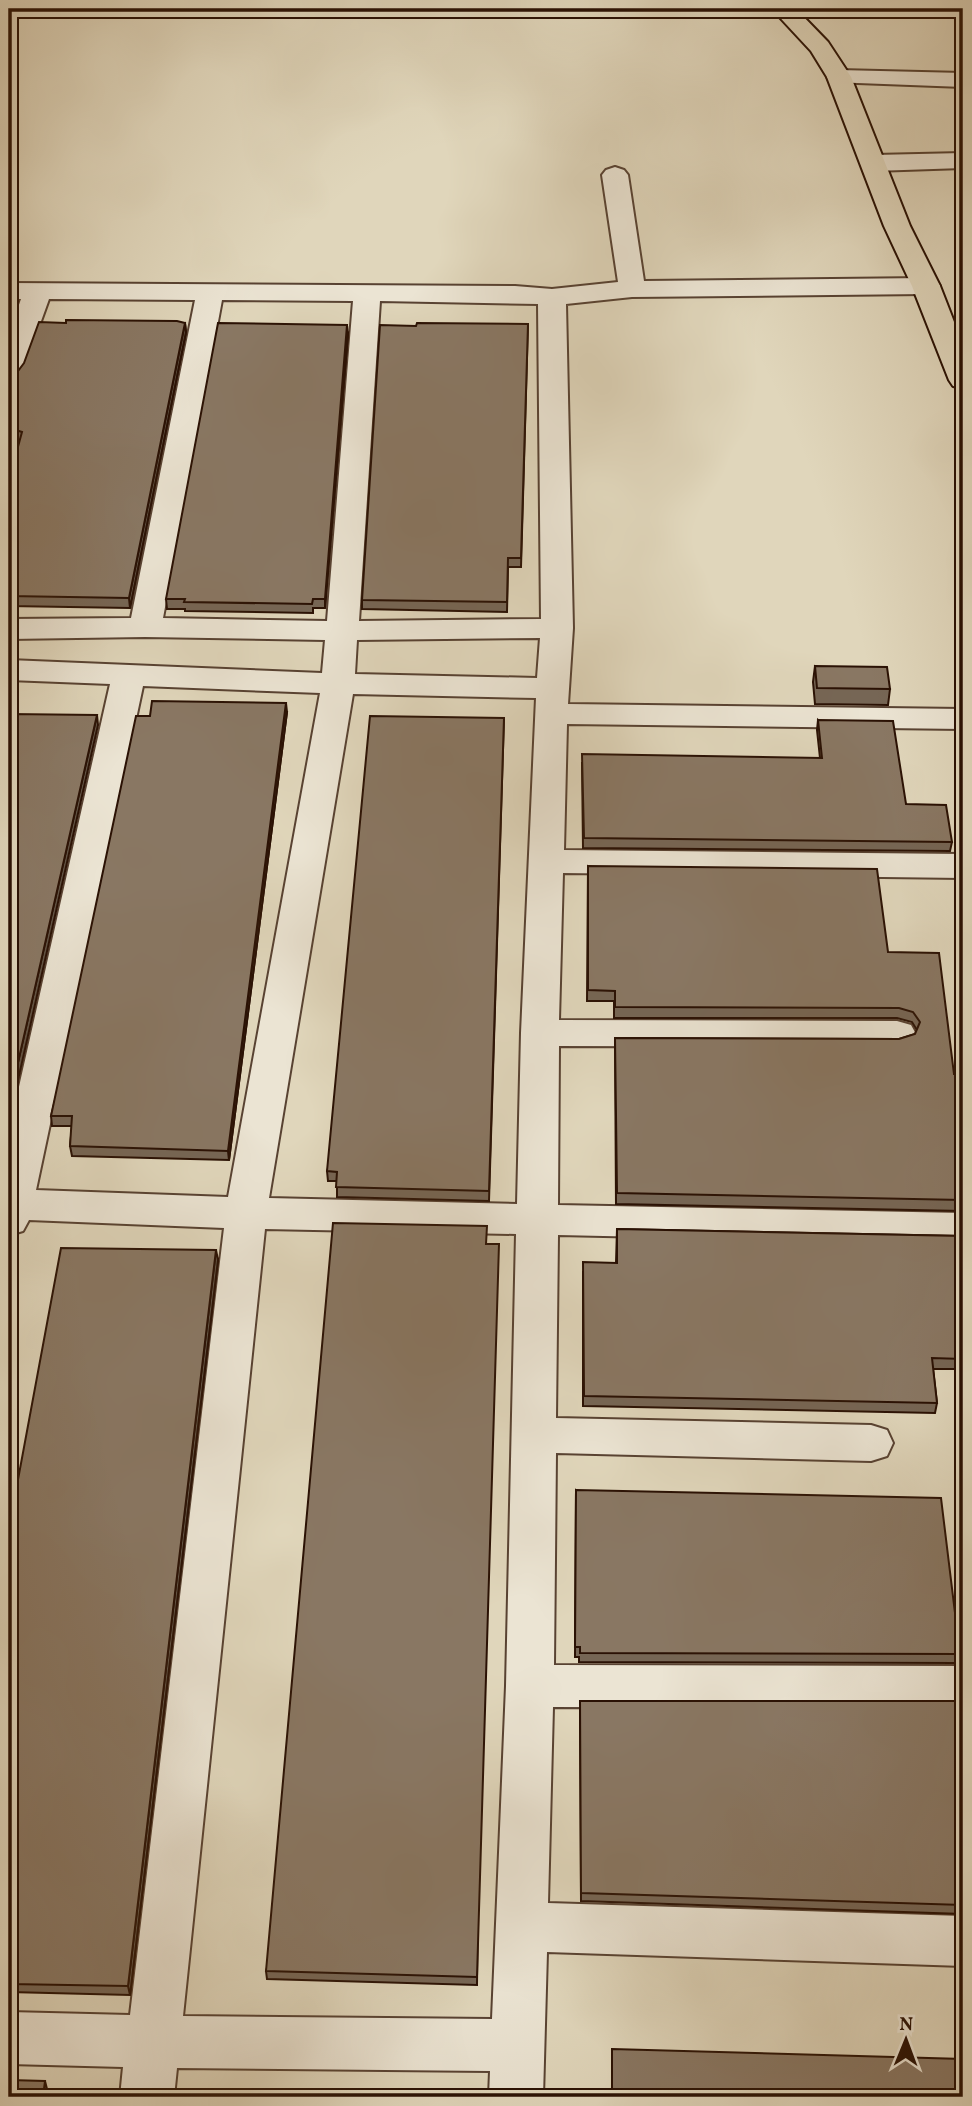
<svg xmlns="http://www.w3.org/2000/svg" width="972" height="2106" font-family="Vollkorn,serif">
<style>
.lines{fill:none;stroke-linecap:round;stroke-linejoin:round}
.minor-casing{stroke:#584232;stroke-width:4}
.primary-casing{stroke:#2a1104;stroke-width:4}
.minor{fill:#ebe4d3;fill-rule:evenodd}
.primary{fill:#e0d6bb;fill-rule:evenodd}
.wall{fill:#766655;stroke:#2a1104;stroke-width:2}
.shaded-wall{fill:#605345;stroke:#2a1104;stroke-width:2}
.building{fill:#897763;stroke:#2a1104;stroke-width:2}
</style>
<rect width="100%" height="100%" fill="#e0d6bb"/>
<filter id="stains"><feTurbulence type="fractalNoise" baseFrequency=".00286" numOctaves="4"/><feColorMatrix values="0 0 0 0 .2 0 0 0 0 .09 0 0 0 0 .02 0 0 0 .5 -.17"/></filter>
<radialGradient id="worn" r=".72"><stop offset=".6" stop-color="#630" stop-opacity="0"/><stop offset="1" stop-color="#630" stop-opacity=".3"/></radialGradient>
<g class="lines">
<defs>
<g id="minor">
<polygon points="839,70 963,73 963,87 831,82 827,77 831,72"/>
<polygon points="963,153 963,168 874,171 865,168 861,163 865,158 874,155"/>
<path d="M 615,167 L 624,170 L 628,175 L 644,281 L 926,278 L 936,280 L 940,286 L 936,292 L 926,294 L 632,297 L 566,304 L 573,628 L 568,704 L 963,709 L 963,729 L 567,724 L 564,850 L 963,854 L 963,878 L 563,873 L 559,1020 L 897,1021 L 911,1025 L 916,1034 L 911,1043 L 897,1047 L 559,1046 L 558,1205 L 963,1213 L 963,1244 L 558,1235 L 556,1418 L 871,1425 L 887,1430 L 893,1443 L 887,1456 L 871,1461 L 556,1453 L 554,1665 L 963,1666 L 963,1708 L 553,1707 L 548,1903 L 963,1916 L 963,1966 L 547,1952 L 543,2097 L 489,2097 L 490,2071 L 177,2068 L 174,2097 L 120,2097 L 123,2067 L 9,2064 L 9,2012 L 130,2015 L 224,1228 L 29,1220 L 23,1231 L 9,1235 L 9,1131 L 110,684 L 9,680 L 9,660 L 322,673 L 325,640 L 145,637 L 9,639 L 9,619 L 131,618 L 195,300 L 49,299 L 23,371 L 19,377 L 9,379 L 9,333 L 21,299 L 9,299 L 9,283 L 515,286 L 552,289 L 618,282 L 602,175 L 606,170 ZM 222,300 L 353,301 L 327,621 L 163,618 ZM 380,301 L 538,304 L 541,619 L 359,621 ZM 540,638 L 537,678 L 355,674 L 357,640 ZM 143,686 L 320,693 L 228,1197 L 36,1190 ZM 353,694 L 536,698 L 521,1033 L 517,1204 L 269,1198 ZM 265,1229 L 516,1234 L 506,1686 L 492,2019 L 183,2016 Z"/>
</g>
<polygon id="primary" points="772,9 796,9 828,42 851,77 910,226 940,286 963,345 963,388 953,386 949,380 912,286 884,226 827,77 811,51"/>
</defs>
<use href="#minor" class="minor-casing"/>
<use href="#primary" class="primary-casing"/>
<use href="#minor" class="minor"/>
<use href="#primary" class="primary"/>
</g>
<g class="wall">
<polygon points="185,323 186,332 130,608 9,606 9,480 20,440 9,437 9,372"/>
<polygon points="528,324 521,567 508,567 507,612 362,609 362,600 416,326"/>
<polygon points="348,334 325,608 313,608 313,613 185,611 185,609 167,609 166,599"/>
<polygon points="815,666 890,689 888,705 815,704 813,682"/>
<polygon points="287,712 229,1160 72,1156 70,1146 72,1126 52,1126 51,1116 150,716"/>
<polygon points="504,718 489,1201 337,1197 337,1181 328,1181 327,1171"/>
<polygon points="818,720 906,804 952,842 950,851 583,848 582,763 820,758 817,730"/>
<polygon points="588,866 888,952 954,1074 963,1074 963,1211 616,1204 615,1038 899,1039 915,1034 917,1030 912,1022 897,1018 614,1018 614,1001 587,1001"/>
<polygon points="617,1229 963,1236 963,1369 933,1369 937,1403 935,1413 583,1406 583,1272 616,1263"/>
<polygon points="486,1244 477,1985 267,1979 266,1971"/>
<polygon points="218,1260 130,1995 9,1992 9,1528"/>
<polygon points="576,1490 960,1654 958,1663 579,1662 579,1657 575,1657"/>
<polygon points="963,1701 963,1914 581,1901 580,1710"/>
</g>
<g class="shaded-wall">
<polygon points="185,323 186,332 130,608 129,598"/>
<polygon points="347,325 348,334 325,608 325,599"/>
<polygon points="286,703 287,712 229,1160 228,1151"/>
<polygon points="97,715 98,725 9,1120 9,1102"/>
<polygon points="216,1250 218,1260 130,1995 128,1986"/>
<polygon points="45,2081 49,2097 43,2097"/>
</g>
<g class="building">
<polygon points="66,320 177,321 185,323 129,598 9,596 9,480 22,432 9,428 9,372 18,371 24,363 39,322 66,323"/>
<polygon points="218,323 347,325 325,599 313,599 312,604 184,602 185,599 166,599"/>
<polygon points="417,323 528,324 521,558 508,558 507,602 362,600 380,325 416,326"/>
<polygon points="815,666 887,667 890,689 817,688"/>
<polygon points="152,701 286,703 228,1151 70,1146 72,1116 51,1116 136,716 150,716"/>
<polygon points="9,714 97,715 9,1102"/>
<polygon points="370,716 504,718 489,1191 336,1187 337,1172 327,1171"/>
<polygon points="818,720 893,721 906,804 946,805 952,842 584,838 582,754 822,758"/>
<polygon points="588,866 877,869 888,952 939,953 954,1074 963,1074 963,1200 617,1193 615,1038 899,1039 915,1034 920,1022 913,1012 899,1008 615,1007 615,991 588,990"/>
<polygon points="333,1223 487,1226 486,1244 499,1244 477,1977 266,1971"/>
<polygon points="617,1229 963,1236 963,1359 932,1358 937,1403 584,1396 583,1262 617,1263"/>
<polygon points="61,1248 216,1250 128,1986 9,1984 9,1528"/>
<polygon points="576,1490 941,1498 960,1654 580,1653 580,1647 575,1647"/>
<polygon points="580,1701 963,1701 963,1905 581,1893"/>
<polygon points="612,2049 963,2059 963,2097 612,2097"/>
<polygon points="9,2080 45,2081 43,2097 9,2097"/>
</g>
<rect width="972" height="2106" fill="none" stroke="#e0d6bb" stroke-width="35"/>
<rect x="10" y="10" width="951" height="2085" fill="none" stroke="#2a1104" stroke-width="3.5"/>
<rect x="18" y="18" width="937" height="2071" fill="none" stroke="#2a1104" stroke-width="2"/>
<g transform="translate(906 2040) rotate(1)" stroke="#ebe4d3" stroke-width="5" paint-order="stroke">
<path d="M0-5L12 26L0 18L-12 26Z" fill="#2a1104"/>
<text y="-10" font-size="19" font-weight="bold" text-anchor="middle" fill="#2a1104">N</text>
</g>
<rect width="100%" height="100%" filter="url(#stains)"/>
<rect width="100%" height="100%" fill="url(#worn)"/>
</svg>
